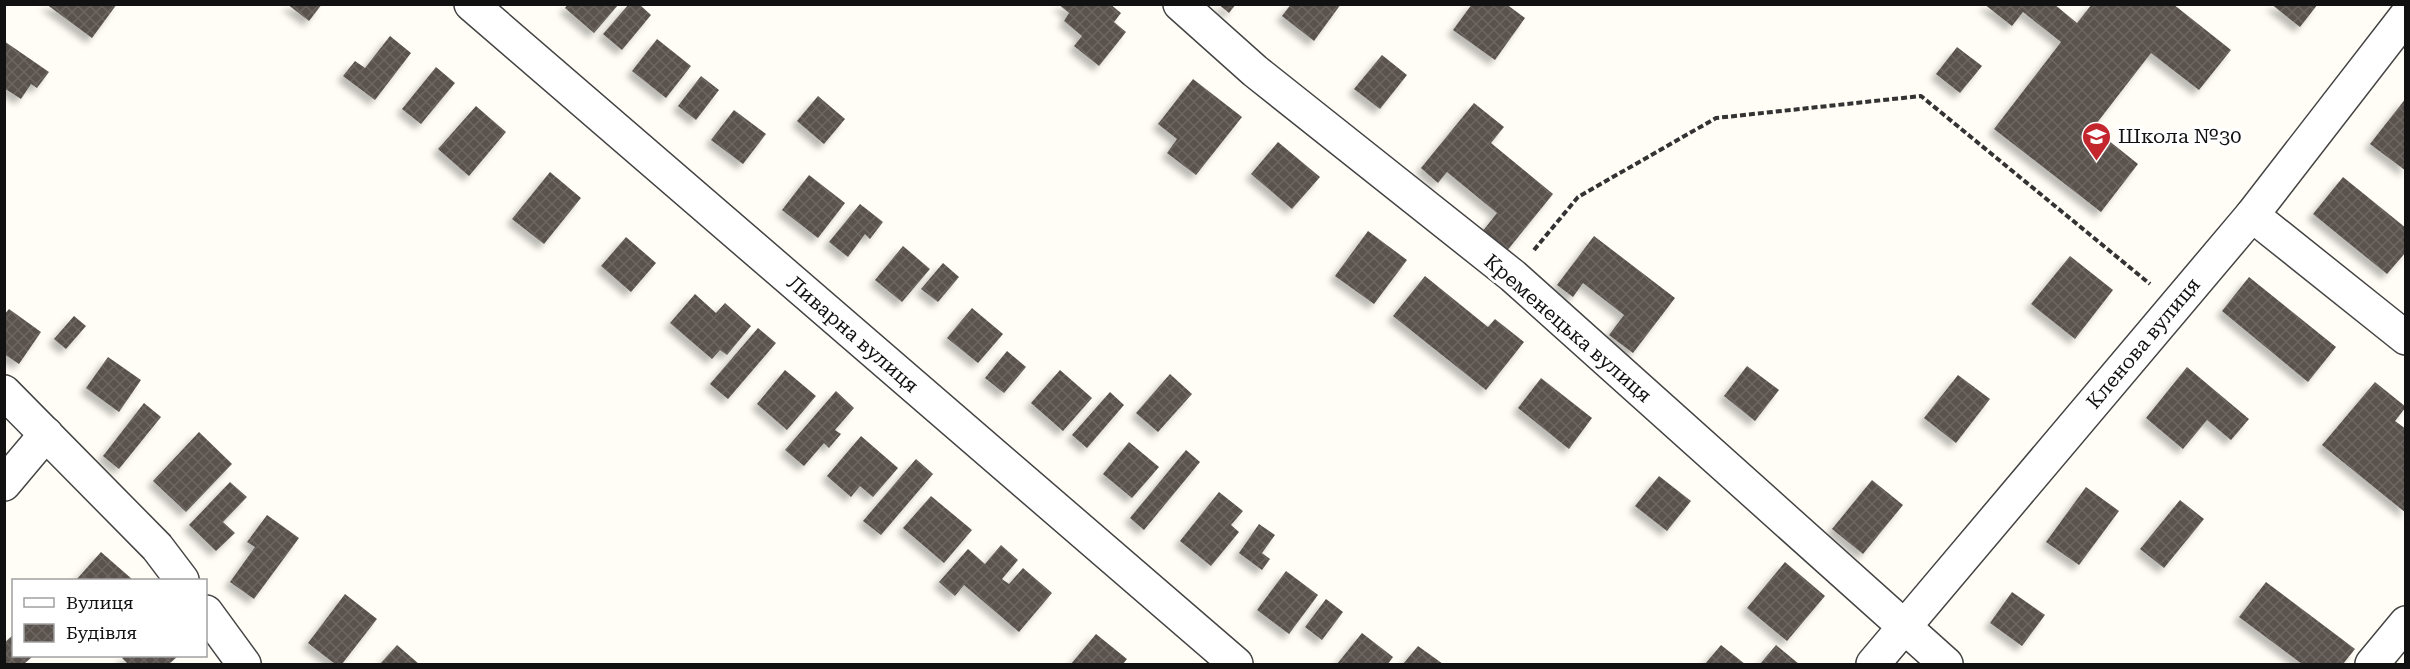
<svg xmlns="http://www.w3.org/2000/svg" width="2410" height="669" font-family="'Roboto Serif',serif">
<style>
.building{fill:url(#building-cross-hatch);filter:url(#shadow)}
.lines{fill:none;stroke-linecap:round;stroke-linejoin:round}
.minor-casing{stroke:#444;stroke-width:36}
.path{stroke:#333;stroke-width:4;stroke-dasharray:6 3;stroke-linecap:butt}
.minor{stroke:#fff;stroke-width:33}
.labels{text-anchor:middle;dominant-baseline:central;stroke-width:6;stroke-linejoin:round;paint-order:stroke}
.poi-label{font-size:20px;fill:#111;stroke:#fff;text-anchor:start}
.street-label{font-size:20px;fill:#111;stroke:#fff}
</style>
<defs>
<pattern id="building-cross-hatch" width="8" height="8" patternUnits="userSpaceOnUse" patternTransform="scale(1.5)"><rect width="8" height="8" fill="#5a524d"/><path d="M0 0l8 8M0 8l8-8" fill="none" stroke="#6d6662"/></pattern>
<filter id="shadow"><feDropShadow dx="-5.5" dy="5.5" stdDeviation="3" flood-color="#0004"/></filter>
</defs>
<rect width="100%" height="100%" fill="#fffdf5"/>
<g class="building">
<polygon points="46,4 117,4 92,38"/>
<polygon points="287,4 322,4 309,21"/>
<polygon points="568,4 619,4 594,33 565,8"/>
<polygon points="629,4 639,4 651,15 622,50 603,34"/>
<polygon points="1058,4 1110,4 1121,13 1114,22 1126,32 1099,66 1074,46 1082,36 1064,21 1069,13"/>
<polygon points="1218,4 1236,4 1229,13"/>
<polygon points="1291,4 1341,4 1314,41 1282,16"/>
<polygon points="1472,4 1506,4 1525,18 1495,60 1453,30"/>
<polygon points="1984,4 2054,4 2077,23 2092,4 2173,4 2231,50 2199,90 2151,53 2093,128 2138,164 2101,212 1994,129 2061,42 2023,12 2012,26"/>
<polygon points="2271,4 2318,4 2300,27"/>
<polygon points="390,36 411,53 375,100 343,76 355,61 365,68"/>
<polygon points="657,39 691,66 666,98 632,71"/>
<polygon points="4,41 49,72 37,88 31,84 21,99 4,88"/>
<polygon points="1957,47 1982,66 1960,93 1936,74"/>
<polygon points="1382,55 1407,75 1380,109 1354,89"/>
<polygon points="436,67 455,83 421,124 402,109"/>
<polygon points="701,76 719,90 696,120 678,106"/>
<polygon points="1193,79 1242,117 1196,175 1167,153 1177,139 1158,124"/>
<polygon points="818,96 845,119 824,144 797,121"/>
<polygon points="2406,98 2406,171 2370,144"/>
<polygon points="1474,103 1504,127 1491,143 1553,194 1506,252 1482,232 1497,213 1447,172 1438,183 1421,168"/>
<polygon points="476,106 506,132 469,176 438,149"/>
<polygon points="734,110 766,134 743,164 711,140"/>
<polygon points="1278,142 1320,177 1292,209 1251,174"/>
<polygon points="550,172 581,198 544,244 512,219"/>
<polygon points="809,175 845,203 818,238 782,210"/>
<polygon points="2343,177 2406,228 2406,252 2387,274 2313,214"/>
<polygon points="860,204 883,222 870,239 865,234 848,257 829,242"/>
<polygon points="1368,231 1407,260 1374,304 1335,276"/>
<polygon points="1594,236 1675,298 1633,353 1609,335 1624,315 1583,283 1573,297 1557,285"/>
<polygon points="626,237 656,263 631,292 601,266"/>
<polygon points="903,246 930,269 902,302 875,280"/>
<polygon points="2070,256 2113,290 2075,339 2031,304"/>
<polygon points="943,263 959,277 938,302 921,289"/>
<polygon points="1425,276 1488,327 1495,319 1524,342 1486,390 1393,316"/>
<polygon points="2249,277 2336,347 2308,382 2222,311"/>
<polygon points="695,294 716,313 725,303 751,326 727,355 720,350 712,359 670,323"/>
<polygon points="972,308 1003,334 978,363 947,338"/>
<polygon points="9,309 41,332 19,364 4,354 4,315"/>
<polygon points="74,316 86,326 66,349 54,339"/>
<polygon points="758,328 776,343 728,399 710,384"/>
<polygon points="1007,351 1026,367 1004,393 985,378"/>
<polygon points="108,357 141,380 119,412 86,388"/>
<polygon points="1747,366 1779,390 1755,421 1724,396"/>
<polygon points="2187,367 2249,419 2231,440 2207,420 2183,449 2146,418"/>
<polygon points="785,370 816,396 787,430 757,404"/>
<polygon points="1060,370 1092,398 1063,431 1031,403"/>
<polygon points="1170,374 1192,394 1158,432 1136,413"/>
<polygon points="1958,375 1990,399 1956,443 1924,418"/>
<polygon points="1541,378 1592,418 1569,449 1518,408"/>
<polygon points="2375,382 2406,407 2395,421 2406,429 2406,513 2322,445"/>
<polygon points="836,391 854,408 835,430 841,434 829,448 824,443 804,466 785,450"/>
<polygon points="1110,392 1124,405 1087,448 1072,435"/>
<polygon points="144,403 161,417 119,469 103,456"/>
<polygon points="199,432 232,464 186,512 153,481"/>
<polygon points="861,436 898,468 873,497 860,486 851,497 827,476"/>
<polygon points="1129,442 1159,467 1132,498 1103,474"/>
<polygon points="1186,450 1200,462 1144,530 1130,518"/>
<polygon points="916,459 933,474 881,535 863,521"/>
<polygon points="1659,476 1691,501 1667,531 1635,506"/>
<polygon points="1872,480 1903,505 1863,554 1832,529"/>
<polygon points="230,482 247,497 223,522 235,533 216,551 189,525"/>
<polygon points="2086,487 2119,511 2079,565 2046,542"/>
<polygon points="1219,492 1243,511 1231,525 1239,532 1211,566 1180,541"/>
<polygon points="931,496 972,530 944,563 903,528"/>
<polygon points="2180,500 2204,519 2164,568 2140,549"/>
<polygon points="267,515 299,538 254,599 230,582 255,547 247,542"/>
<polygon points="1259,524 1275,535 1262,553 1270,559 1262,570 1239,553"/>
<polygon points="1001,545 1018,560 1002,579 1009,584 1023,568 1052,593 1019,632 964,585 955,596 939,582 968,549 985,564"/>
<polygon points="101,552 133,580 76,580"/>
<polygon points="1785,562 1825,596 1787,641 1747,608"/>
<polygon points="1286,571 1318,595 1289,634 1257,610"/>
<polygon points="2266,582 2355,649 2343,664 2302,664 2239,617"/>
<polygon points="2012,592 2045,615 2022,646 1990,623"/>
<polygon points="345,594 377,619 342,664 335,664 308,643"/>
<polygon points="1326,599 1343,612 1322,640 1305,627"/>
<polygon points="1362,633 1393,657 1388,664 1337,664"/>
<polygon points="14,634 14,656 33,656 24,664 4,664 4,643"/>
<polygon points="1096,634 1127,659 1123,664 1071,664"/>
<polygon points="397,645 419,664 380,664"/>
<polygon points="1721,645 1745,664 1705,664"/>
<polygon points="1776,645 1799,664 1760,664"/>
<polygon points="1418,646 1443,664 1403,664"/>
<polygon points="124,656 178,656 169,664 128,664 122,658"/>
</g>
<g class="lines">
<defs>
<g id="minor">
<polyline points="471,4 1236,664"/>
<polyline points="1180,4 1255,71 1513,276 1946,664"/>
<polyline points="2252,215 2406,338"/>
<polyline points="4,392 157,547 182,580"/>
<polyline points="4,484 46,434"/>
<polyline points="206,612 244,664"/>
<polyline points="1873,664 2252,215 2406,16"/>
<polyline points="2372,664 2406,623"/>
</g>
</defs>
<use href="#minor" class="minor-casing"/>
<polyline class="path" points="1534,250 1578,197 1716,118 1921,96 2150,284"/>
<use href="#minor" class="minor"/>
</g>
<defs>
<symbol id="school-pin" viewBox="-11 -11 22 30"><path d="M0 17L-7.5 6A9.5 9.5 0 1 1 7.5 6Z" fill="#c4262e" stroke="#fff"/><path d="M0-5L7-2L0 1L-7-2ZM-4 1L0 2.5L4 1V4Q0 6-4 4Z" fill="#fff"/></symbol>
</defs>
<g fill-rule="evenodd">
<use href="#school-pin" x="2080" y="120" width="33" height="45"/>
</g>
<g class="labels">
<g class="poi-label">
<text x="2118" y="136">Школа №30</text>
</g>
<g class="street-label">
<text transform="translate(1568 328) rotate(41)">Кременецька вулиця</text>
<text transform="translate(853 334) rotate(41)">Ливарна вулиця</text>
<text transform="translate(2143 343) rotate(-50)">Кленова вулиця</text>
</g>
</g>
<rect width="2410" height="669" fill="none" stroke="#111111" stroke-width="12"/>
<rect x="12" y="579" width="195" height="78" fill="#ffffff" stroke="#a0a0a0" stroke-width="1.5"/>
<rect x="24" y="598" width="30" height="9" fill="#ffffff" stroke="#a0a0a0" stroke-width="1.5"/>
<text x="66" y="609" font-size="18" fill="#111111">Вулиця</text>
<rect x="24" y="624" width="30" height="18" fill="url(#building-cross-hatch)" stroke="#a0a0a0" stroke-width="1.5"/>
<text x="66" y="639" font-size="18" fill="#111111">Будівля</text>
</svg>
